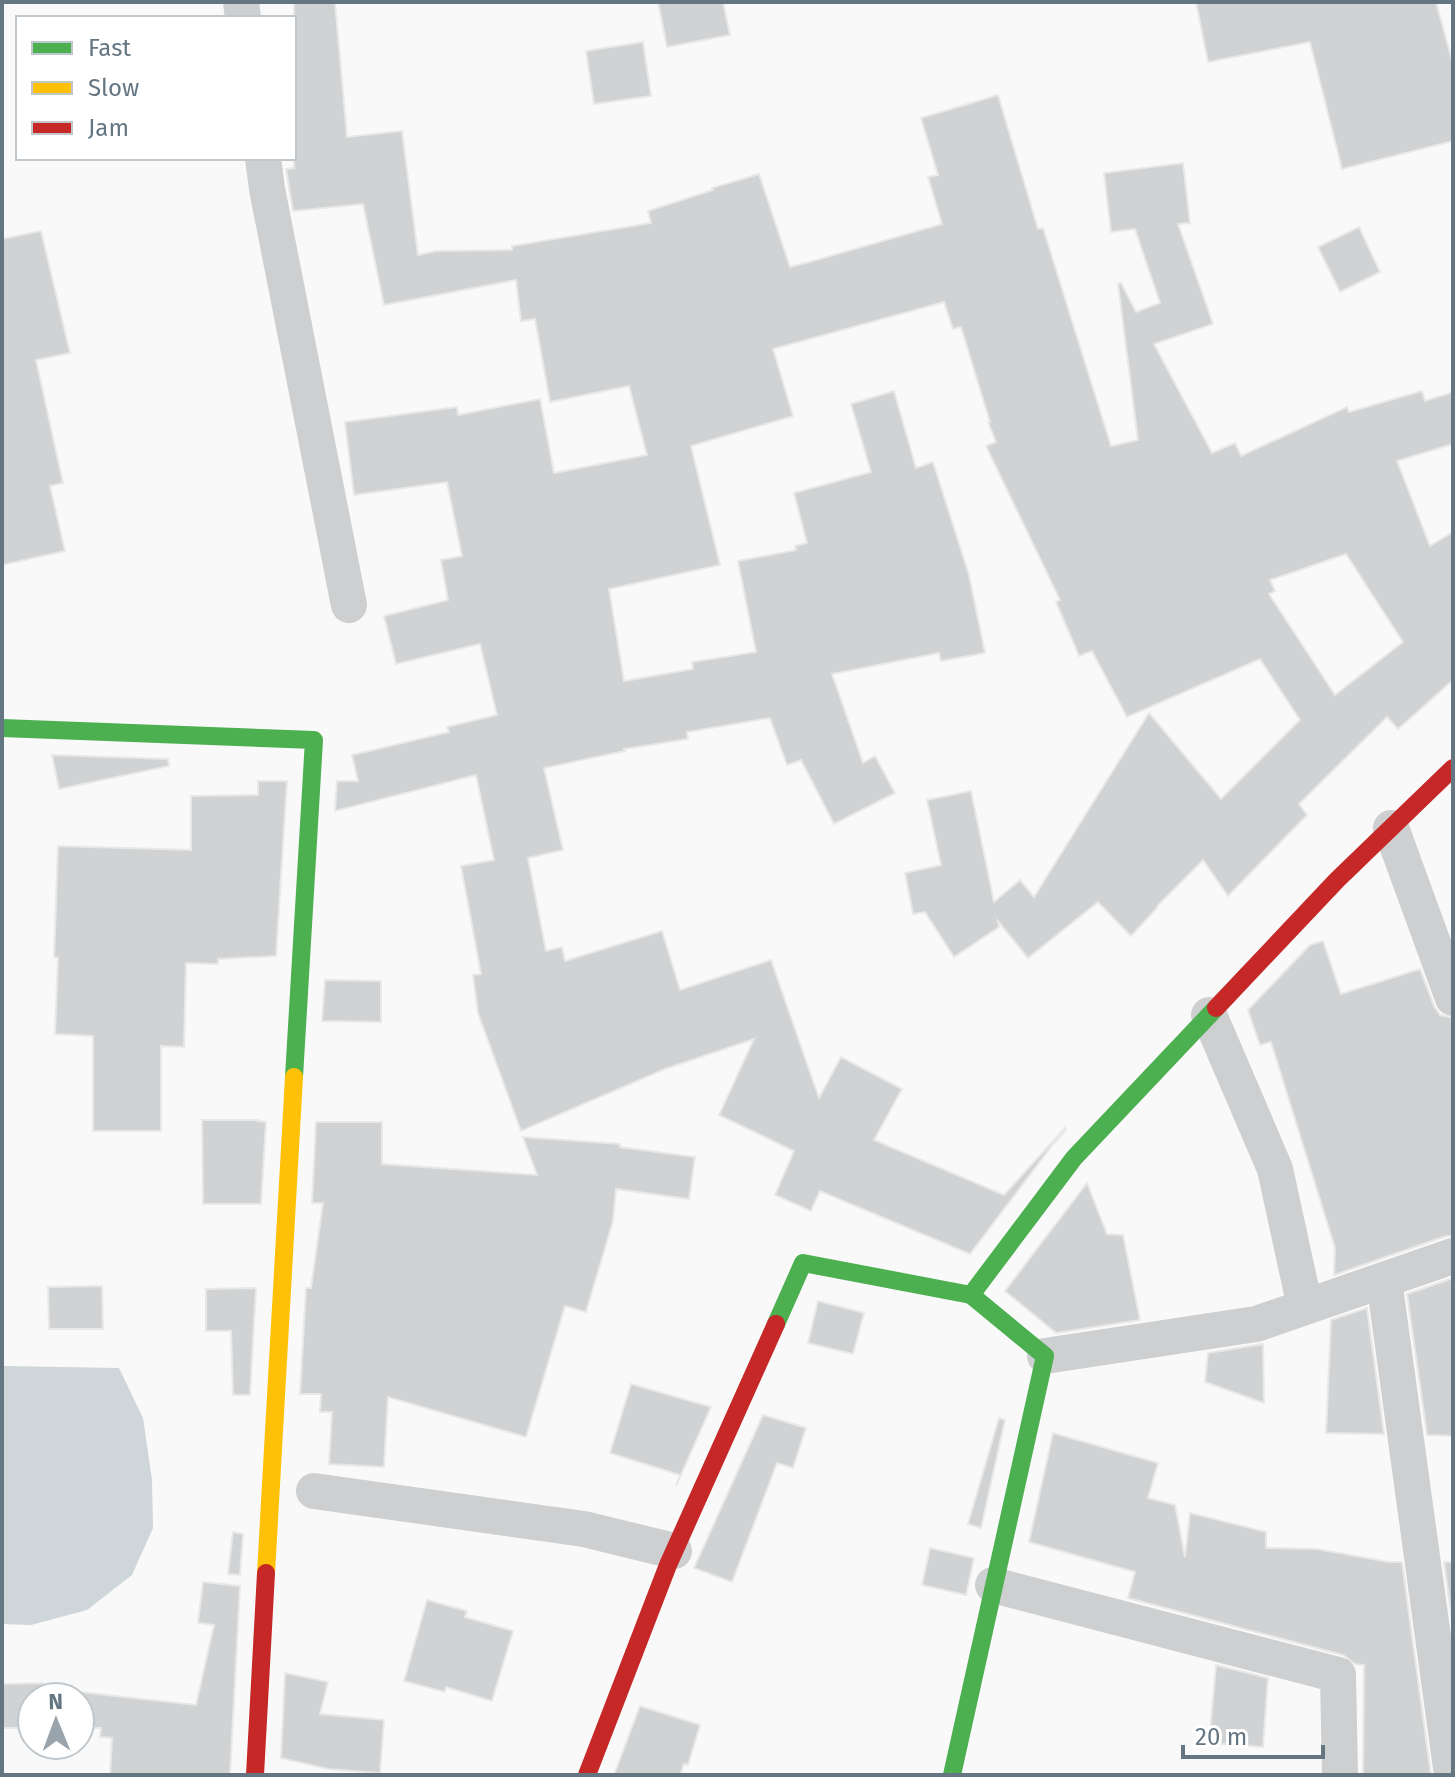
<svg xmlns="http://www.w3.org/2000/svg" width="1455" height="1777" font-family="'Fira Sans',sans-serif">
<style>
.water{fill:#ced6d9}
.building{fill:#d0d2d3;stroke:#e8e8e8;stroke-width:2;fill-rule:evenodd}
.lines{fill:none;stroke-linecap:round;stroke-linejoin:round}
.street{stroke:#cecfd0;stroke-width:36}
.fast{stroke:#4caf50;stroke-width:18}
.slow{stroke:#ffc107;stroke-width:18}
.jam{stroke:#c62828;stroke-width:18}
</style>
<rect width="100%" height="100%" fill="#f9f9f9"/>
<polygon class="water" points="2,1366 119,1368 143,1418 152,1480 153,1528 132,1575 87,1610 31,1625 2,1624"/>
<g class="building">
<path d="M 294,2 L 335,2 L 347,137 L 402,131 L 418,255 L 436,251 L 512,250 L 512,246 L 651,223 L 648,211 L 713,190 L 712,188 L 759,174 L 790,267 L 813,261 L 942,224 L 928,177 L 938,175 L 921,118 L 998,95 L 1038,229 L 1043,228 L 1111,446 L 1138,440 L 1118,284 L 1121,283 L 1136,312 L 1160,303 L 1135,229 L 1111,232 L 1104,173 L 1183,163 L 1190,223 L 1178,224 L 1213,324 L 1154,344 L 1212,453 L 1235,443 L 1241,456 L 1347,407 L 1349,412 L 1422,391 L 1425,401 L 1453,392 L 1453,444 L 1397,461 L 1430,546 L 1453,532 L 1453,680 L 1398,729 L 1387,717 L 1299,804 L 1307,815 L 1228,896 L 1203,860 L 1158,905 L 1157,908 L 1131,936 L 1098,902 L 1028,958 L 998,921 L 999,927 L 954,957 L 925,912 L 913,914 L 905,873 L 941,865 L 927,800 L 971,791 L 994,902 L 1020,880 L 1034,897 L 1149,713 L 1221,799 L 1300,720 L 1260,659 L 1127,717 L 1092,651 L 1079,656 L 1056,602 L 1060,600 L 986,446 L 996,442 L 988,422 L 990,422 L 961,327 L 953,329 L 944,302 L 773,349 L 793,416 L 691,446 L 720,565 L 609,589 L 624,681 L 693,669 L 692,662 L 756,652 L 738,561 L 796,550 L 795,546 L 807,543 L 794,493 L 871,472 L 851,404 L 894,391 L 916,468 L 933,462 L 969,575 L 985,653 L 941,661 L 939,653 L 832,674 L 863,763 L 875,756 L 895,793 L 834,824 L 801,760 L 787,765 L 770,718 L 687,732 L 688,739 L 624,749 L 625,751 L 544,768 L 563,850 L 528,858 L 546,951 L 562,947 L 565,961 L 662,931 L 680,990 L 771,960 L 819,1098 L 841,1057 L 902,1089 L 874,1140 L 1004,1195 L 1065,1128 L 1066,1130 L 1054,1143 L 970,1254 L 820,1191 L 811,1211 L 775,1195 L 794,1151 L 719,1115 L 754,1039 L 665,1069 L 521,1131 L 478,1013 L 473,975 L 481,974 L 461,866 L 494,860 L 476,775 L 335,811 L 337,781 L 358,781 L 352,755 L 449,732 L 447,727 L 497,715 L 480,644 L 396,664 L 384,616 L 448,600 L 441,560 L 462,556 L 447,482 L 354,495 L 345,422 L 457,407 L 458,415 L 540,399 L 554,473 L 647,455 L 629,386 L 550,402 L 535,319 L 521,321 L 516,280 L 384,305 L 363,204 L 293,211 L 286,169 L 294,168 ZM 1346,554 L 1403,642 L 1335,695 L 1269,594 L 1275,591 L 1270,580 Z"/>
<polygon points="658,2 723,2 730,35 667,47"/>
<polygon points="1196,2 1436,2 1453,64 1453,141 1342,169 1310,42 1208,62"/>
<polygon points="643,42 651,96 594,104 586,51"/>
<polygon points="1359,227 1380,272 1340,292 1318,247"/>
<polygon points="41,231 70,353 36,360 63,483 50,486 65,551 2,565 2,239"/>
<polygon points="52,755 168,759 169,766 59,789"/>
<polygon points="258,781 287,781 276,956 218,959 218,964 186,963 184,1047 161,1046 161,1131 93,1131 93,1036 55,1034 58,958 54,957 58,846 191,850 191,796 258,795"/>
<polygon points="1323,941 1341,994 1420,969 1434,1006 1440,1015 1453,1018 1453,1236 1446,1236 1334,1275 1335,1248 1271,1042 1260,1045 1248,1010 1310,945"/>
<polygon points="325,980 381,981 381,1022 322,1021"/>
<polygon points="202,1120 258,1120 258,1121 266,1122 261,1204 203,1204"/>
<polygon points="316,1122 382,1122 382,1164 537,1175 523,1137 620,1144 620,1147 695,1157 689,1199 616,1189 613,1221 586,1312 565,1306 526,1437 388,1397 384,1467 329,1464 332,1412 320,1412 321,1394 300,1394 306,1288 311,1288 323,1203 312,1203"/>
<polygon points="1087,1183 1107,1234 1123,1235 1140,1320 1056,1333 1005,1291"/>
<polygon points="1453,1278 1453,1436 1427,1435 1407,1294"/>
<polygon points="102,1286 103,1329 49,1329 48,1287"/>
<polygon points="256,1288 250,1395 233,1395 231,1331 206,1331 206,1289"/>
<polygon points="818,1301 864,1313 853,1354 808,1343"/>
<polygon points="1367,1308 1384,1434 1326,1433 1331,1320"/>
<polygon points="1263,1344 1264,1403 1205,1382 1208,1353"/>
<polygon points="631,1384 711,1407 676,1486 680,1475 610,1453"/>
<polygon points="763,1415 806,1428 793,1468 777,1463 732,1582 694,1568"/>
<polygon points="999,1418 1005,1420 981,1528 968,1524"/>
<polygon points="1053,1433 1158,1463 1148,1498 1175,1505 1185,1557 1190,1513 1266,1532 1266,1548 1317,1549 1389,1562 1402,1562 1431,1775 1363,1775 1364,1665 1355,1664 1343,1655 1128,1598 1135,1572 1029,1542"/>
<polygon points="233,1532 243,1534 240,1575 228,1574"/>
<polygon points="930,1548 974,1558 966,1595 922,1585"/>
<polygon points="1444,1562 1453,1562 1453,1628"/>
<polygon points="203,1582 240,1586 230,1775 110,1775 112,1738 100,1737 101,1728 80,1728 80,1697 32,1697 32,1728 2,1728 2,1684 43,1683 44,1688 196,1705 214,1625 198,1623"/>
<polygon points="427,1600 467,1611 465,1617 513,1631 492,1701 446,1687 445,1692 404,1681"/>
<polygon points="1216,1665 1268,1678 1263,1747 1209,1743"/>
<polygon points="285,1673 328,1682 320,1714 384,1720 380,1773 328,1769 281,1758"/>
<polygon points="640,1706 700,1725 688,1765 684,1764 680,1775 614,1775"/>
</g>
<g class="lines">
<g class="street">
<polyline points="241,2 243,18"/>
<polyline points="263,158 267,189 349,605"/>
<polyline points="1391,828 1453,998"/>
<polyline points="1209,1015 1275,1169 1305,1307"/>
<polyline points="1384,1280 1452,1775"/>
<polyline points="1045,1356 1256,1324 1453,1256"/>
<polyline points="314,1491 584,1529 674,1551"/>
<polyline points="993,1585 1338,1675 1340,1775"/>
</g>
<g class="fast">
<polyline points="2,728 314,740 294,1077"/>
<polyline points="776,1324 803,1263 971,1295 1074,1158 1216,1008"/>
<polyline points="952,1775 1045,1356 971,1295"/>
</g>
<polyline class="slow" points="266,1573 294,1077"/>
<g class="jam">
<polyline points="1216,1008 1337,880 1453,768"/>
<polyline points="255,1775 266,1573"/>
<polyline points="587,1775 668,1565 776,1324"/>
</g>
</g>
<rect width="1455" height="1777" fill="none" stroke="#657683" stroke-width="8"/>
<rect x="16" y="16" width="280" height="144" fill="#ffffff" stroke="#c1c8cd" stroke-width="2"/>
<rect x="32" y="42" width="40" height="12" fill="#4caf50" stroke="#c1c8cd" stroke-width="2"/>
<text x="88" y="56" font-size="24" fill="#657683">Fast</text>
<rect x="32" y="82" width="40" height="12" fill="#ffc107" stroke="#c1c8cd" stroke-width="2"/>
<text x="88" y="96" font-size="24" fill="#657683">Slow</text>
<rect x="32" y="122" width="40" height="12" fill="#c62828" stroke="#c1c8cd" stroke-width="2"/>
<text x="88" y="136" font-size="24" fill="#657683">Jam</text>
<g transform="translate(56 1721) rotate(359)"><circle r="38" fill="#ffffff" stroke="#c1c8cd" stroke-width="2"/>
<path d="M0-6L14 30L0 20L-14 30Z" fill="#99a4ac"/>
<text y="-12" font-size="22" font-weight="bold" text-anchor="middle" fill="#657683">N</text>
</g>
<path d="M1183 1745v12h140v-12" fill="none" stroke="#657683" stroke-width="4"/>
<text x="1195" y="1745" font-size="24" fill="#657683" stroke="#ffffff" stroke-width="6" paint-order="stroke">20 m</text>
</svg>
